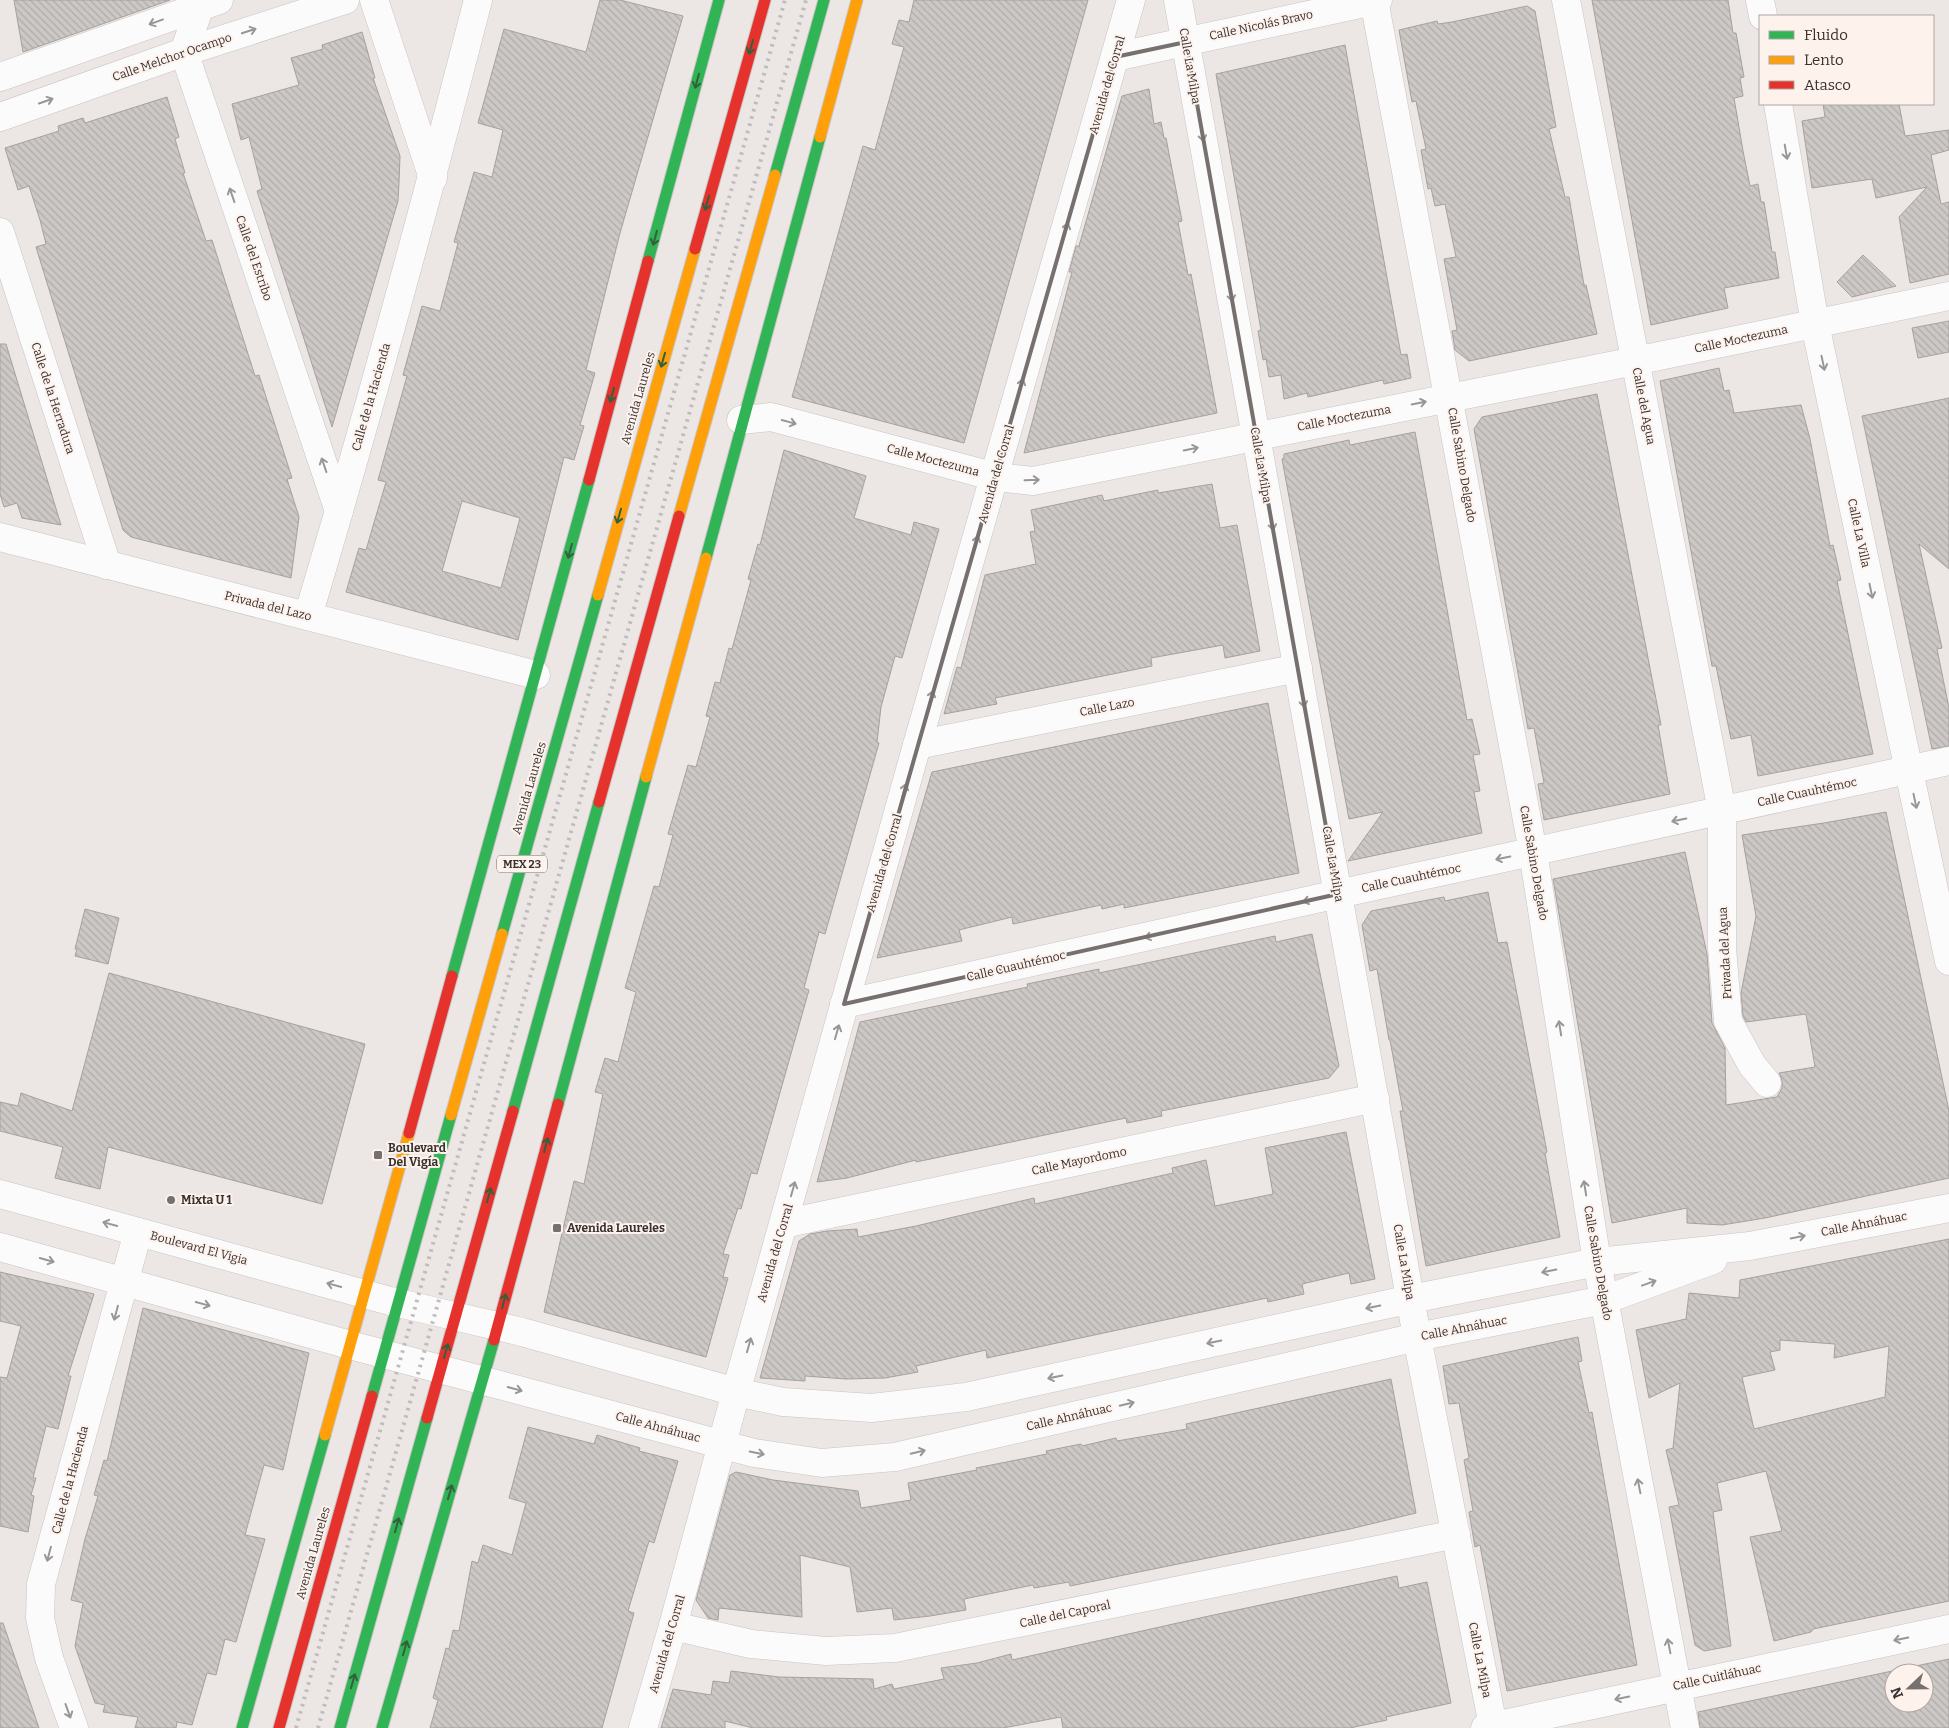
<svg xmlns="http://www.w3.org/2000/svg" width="1949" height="1728" font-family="Bitter,serif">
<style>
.building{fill:url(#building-back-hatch);stroke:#a6a1a0;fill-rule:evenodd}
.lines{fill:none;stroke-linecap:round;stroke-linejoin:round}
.street-casing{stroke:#c9c4c2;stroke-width:29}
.fast-casing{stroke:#c9c4c2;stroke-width:13}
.slow-casing{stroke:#c9c4c2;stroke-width:13}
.jam-casing{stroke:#c9c4c2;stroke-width:13}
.street{stroke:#fcfbfb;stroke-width:28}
.fast{stroke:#30b455;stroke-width:11}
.slow{stroke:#ff9f0a;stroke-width:11}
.jam{stroke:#e5322d;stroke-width:11}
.rail{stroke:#bebcbc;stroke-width:4;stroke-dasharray:2.5 5;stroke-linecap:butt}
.oneway{stroke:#9a9696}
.oneway2{stroke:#35603d}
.marked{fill:none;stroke:#76716f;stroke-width:4;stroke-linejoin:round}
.poi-dot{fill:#76716f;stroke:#fef2ed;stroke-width:2}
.labels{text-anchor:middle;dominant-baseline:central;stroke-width:4;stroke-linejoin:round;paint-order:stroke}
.shield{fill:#fef2ed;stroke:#736c69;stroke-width:1}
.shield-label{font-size:11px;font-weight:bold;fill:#373230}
.street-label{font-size:12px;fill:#373230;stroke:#fef2ed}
.poi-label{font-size:12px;font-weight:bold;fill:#373230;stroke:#fef2ed;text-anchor:start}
</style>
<defs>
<pattern id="building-back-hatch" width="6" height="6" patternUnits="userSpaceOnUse" patternTransform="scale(1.25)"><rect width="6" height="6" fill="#ccc8c6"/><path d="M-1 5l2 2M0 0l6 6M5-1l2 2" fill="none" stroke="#b0acaa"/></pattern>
</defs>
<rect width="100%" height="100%" fill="#ece6e4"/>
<g class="building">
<polygon points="14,0 170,0 23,52"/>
<path d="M 600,0 L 620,0 L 683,16 L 620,233 L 586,370 L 595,373 L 580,425 L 584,426 L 574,460 L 564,457 L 518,640 L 346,592 L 359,548 L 366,550 L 386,482 L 378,480 L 407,376 L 403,375 L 422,306 L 440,311 L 458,243 L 454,242 L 474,172 L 492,177 L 503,130 L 478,123 L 504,29 L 586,52 ZM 462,501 L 520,518 L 501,588 L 442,571 Z"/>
<polygon points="914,0 1088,0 964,443 792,397 863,146 875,150 904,47 892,44 899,20 909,22"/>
<polygon points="1592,0 1728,0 1733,33 1736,33 1744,77 1740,78 1743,96 1734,98 1743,151 1750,186 1758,184 1761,202 1764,202 1772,252 1775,252 1779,278 1724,288 1728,308 1651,325"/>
<polygon points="1527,6 1535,11 1556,127 1549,129 1565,197 1569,197 1584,285 1586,285 1597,334 1469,361 1455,350 1452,331 1457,330 1444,259 1456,257 1445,204 1435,206 1431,188 1428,189 1421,150 1426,149 1416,101 1412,102 1399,30 1437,21 1438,24 1452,22"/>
<polygon points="362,32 375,78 373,78 400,156 399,183 398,201 332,427 257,191 262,189 249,137 241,140 232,104 299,85 291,58 323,49 322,45"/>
<polygon points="1345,45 1401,355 1407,354 1411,378 1384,384 1383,380 1308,397 1307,393 1284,399 1281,375 1269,377 1266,359 1263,360 1258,331 1261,330 1216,74"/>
<polygon points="1149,89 1154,124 1161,122 1164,138 1166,138 1182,221 1178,222 1188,275 1191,274 1217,413 1024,453 1072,272 1069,272 1076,246 1079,246 1122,96"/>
<polygon points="167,97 179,137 175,139 185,173 183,173 206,241 212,240 255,376 259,375 292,478 287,479 299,517 291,578 131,537 123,530 36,247 46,244 40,220 29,186 18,190 5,148 59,131 58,126 83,118 85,123"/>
<polygon points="1823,104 1899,104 1905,136 1949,130 1949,150 1931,155 1941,204 1949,202 1949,274 1910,283 1899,217 1927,187 1876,198 1872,179 1812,188 1802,121 1825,117"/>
<polygon points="1863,255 1896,286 1852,297 1837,282"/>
<polygon points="1949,321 1949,352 1918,358 1912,328"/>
<polygon points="0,344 6,344 61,525 22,518 17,503 4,507 0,494"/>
<polygon points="1719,368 1724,391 1729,390 1734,413 1801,405 1810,439 1830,546 1833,545 1841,580 1837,581 1873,754 1758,776 1751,735 1731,739 1716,666 1712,666 1660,381"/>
<polygon points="1597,394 1661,725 1658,725 1670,794 1544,820 1538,784 1544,783 1534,728 1528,729 1474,429 1482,417"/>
<polygon points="1949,398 1949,569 1919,544 1942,648 1937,649 1949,708 1949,746 1932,749 1862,416"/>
<polygon points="1415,432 1467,720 1472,719 1480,754 1473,755 1480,791 1474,792 1482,833 1348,861 1383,812 1349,819 1282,459 1284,458 1284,454 1349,440 1350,445"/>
<polygon points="784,450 866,476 854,518 911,535 914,522 939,529 902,658 895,656 881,707 877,742 879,743 825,934 819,932 804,988 809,990 757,1174 751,1173 741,1209 738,1208 723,1254 729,1255 723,1277 728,1278 706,1357 544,1312 574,1181 584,1184 603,1094 595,1092 605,1058 618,1062 636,992 625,988 654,886 659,887 673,835 668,834 688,765 696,767 710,717 706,716 715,682 720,683 729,648 732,649 751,580 748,579 758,544 760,545"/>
<polygon points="1212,484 1220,528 1237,525 1260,651 1225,658 1223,645 1151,658 1152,666 995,698 997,704 944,714 957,667 961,668 985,575 1036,564 1030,532 1035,531 1031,510 1102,495 1104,501 1158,490 1158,493"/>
<polygon points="1268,703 1299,873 1124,908 1124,904 1102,909 1101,905 1013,924 1012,917 959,930 962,941 877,958 932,772"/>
<polygon points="1886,812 1949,1111 1949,1178 1765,1218 1722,1225 1687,1223 1687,1208 1612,1223 1553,879 1685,852 1707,954 1712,1023 1725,1048 1726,1105 1770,1098 1777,1097 1782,1088 1782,1080 1779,1073 1815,1067 1806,1014 1746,1022 1743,1016 1741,993 1756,916 1742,835 1824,823"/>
<polygon points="1488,892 1498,943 1507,942 1547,1152 1545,1153 1560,1237 1426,1266 1400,1111 1403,1111 1390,1040 1389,1040 1377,969 1370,971 1362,925 1371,911 1444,897 1445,901"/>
<polygon points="85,909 119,918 108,964 75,956 77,949 75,949"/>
<polygon points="1312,934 1339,1066 1329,1078 1161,1111 1162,1116 1127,1123 1126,1118 916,1162 916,1160 847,1178 817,1182 860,1022 1028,987 1027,984 1099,969 1099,973 1275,936 1276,942"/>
<polygon points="109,973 365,1044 322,1204 108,1147 100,1189 55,1178 63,1147 0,1131 0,1102 18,1106 21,1093 72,1111"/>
<polygon points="1346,1132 1375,1279 1351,1284 1349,1273 1302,1284 1304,1294 1268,1302 1267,1298 987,1358 986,1350 916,1366 918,1372 885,1378 846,1379 805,1376 805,1381 760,1378 799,1241 810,1234 827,1231 857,1229 858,1237 916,1226 1034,1198 1035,1204 1173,1173 1172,1168 1206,1160 1215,1206 1273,1194 1265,1148"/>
<path d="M 1949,1239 L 1949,1601 L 1813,1629 L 1811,1632 L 1774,1641 L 1750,1537 L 1782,1531 L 1766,1471 L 1717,1483 L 1722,1510 L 1713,1512 L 1731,1646 L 1704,1651 L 1695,1645 L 1669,1507 L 1679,1505 L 1666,1450 L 1673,1448 L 1680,1383 L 1649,1398 L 1636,1330 L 1686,1319 L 1689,1293 L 1739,1298 L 1740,1280 ZM 1780,1340 L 1835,1344 L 1834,1358 L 1889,1346 L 1885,1397 L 1754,1429 L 1742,1377 L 1775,1370 L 1770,1352 L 1780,1350 Z"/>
<polygon points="0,1272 94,1294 68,1376 71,1376 58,1429 46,1426 33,1478 36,1478 31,1495 34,1496 28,1532 0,1526 0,1377 7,1378 21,1326 0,1321"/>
<polygon points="143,1308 309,1353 283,1470 264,1465 245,1535 265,1539 236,1642 225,1639 216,1675 207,1673 192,1725 177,1722 176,1728 135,1728 138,1717 103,1712 105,1705 95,1703 75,1646 83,1603 71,1600 85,1539 98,1496 94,1495 104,1460 107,1461"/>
<polygon points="1578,1337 1582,1361 1578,1362 1589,1413 1592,1412 1637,1665 1507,1691 1480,1545 1475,1547 1469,1512 1473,1511 1464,1460 1469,1458 1459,1403 1449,1404 1443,1366"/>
<polygon points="1391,1379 1416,1513 1350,1529 1070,1586 1069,1582 1034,1588 1033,1585 964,1599 966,1610 930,1616 894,1620 892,1608 857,1612 850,1567 800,1555 802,1617 719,1608 718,1620 708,1618 696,1600 730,1475 736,1472 773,1480 858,1491 861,1508 911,1500 908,1483 977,1470 976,1468 1047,1454 1046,1451 1081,1444 1082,1446 1116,1438 1117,1441 1187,1429 1186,1424"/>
<polygon points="528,1427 594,1444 597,1435 640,1448 639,1451 678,1461 654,1543 649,1541 628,1611 634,1613 602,1728 430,1728 438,1700 433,1698 446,1648 449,1649 453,1630 459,1631 472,1561 478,1563 483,1545 512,1555 526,1503 509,1498"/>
<polygon points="1397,1576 1399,1588 1427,1582 1451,1703 1386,1717 1387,1720 1350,1728 1063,1728 1061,1717 1003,1728 753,1728 725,1721 725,1728 661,1728 673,1689 711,1695 713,1681 729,1683 731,1671 779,1677 873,1679 874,1689 892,1684 894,1689 944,1679 941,1668 977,1663 1011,1654 1012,1660 1209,1616"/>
<polygon points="0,1623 3,1623 39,1728 0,1728"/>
<path d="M 1949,1659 L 1949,1728 L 1700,1728 L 1698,1712 ZM 1894,1673 L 1924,1673 L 1924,1703 L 1894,1703 Z"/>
</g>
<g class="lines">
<defs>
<g id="street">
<polyline points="374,0 433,178"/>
<polyline points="1178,0 1417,1337 1493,1726"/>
<polyline points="1374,0 1533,852 1597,1262 1685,1728"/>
<polyline points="1566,0 1722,811 1722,948 1728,1021 1752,1065 1767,1083"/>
<polyline points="1760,0 1763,16"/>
<polyline points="200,6 184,52 339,511"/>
<polyline points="1115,57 1378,0"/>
<polyline points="0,77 219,0"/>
<polyline points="1778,104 1815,324 1949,961"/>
<polyline points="0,117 184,52 345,0"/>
<polyline points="0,232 107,565"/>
<polyline points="741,420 771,417 996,477 1033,481 1635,361 1949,296"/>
<polyline points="0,537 536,675"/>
<path d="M 308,616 C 369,412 425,206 478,0"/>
<polyline points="917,745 1298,668"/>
<polyline points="844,1004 1338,894 1949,761"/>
<polyline points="0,1194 390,1301 522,1332 736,1392 783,1402 872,1408 966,1397 1411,1299 1597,1262 1750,1246 1949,1208"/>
<polyline points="783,1224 1375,1098"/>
<polyline points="0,1247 350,1345 754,1453 822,1463 895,1457 1417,1337 1604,1300 1713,1260"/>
<polyline points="673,1626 751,1644 826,1651 895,1648 1456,1534"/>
<polyline points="74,1728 49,1658 40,1618 41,1584 138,1232"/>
<polyline points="643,1728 673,1626 736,1392 917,745 1131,0"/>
<polyline points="1485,1728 1949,1629"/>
</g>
<g id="fast">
<polyline points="775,175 824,0"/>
<polyline points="648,261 719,0"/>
<polyline points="706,558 820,137"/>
<polyline points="502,934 598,595"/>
<polyline points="452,976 589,480"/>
<polyline points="558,1104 646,777"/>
<polyline points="513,1111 599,802"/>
<polyline points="372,1396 451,1115"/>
<polyline points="242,1728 325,1435"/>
<polyline points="340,1728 427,1418"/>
<polyline points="382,1728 494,1340"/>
</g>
<g id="slow">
<polyline points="820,137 857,0"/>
<polyline points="679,516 775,175"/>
<polyline points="598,595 695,249"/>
<polyline points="646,777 706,558"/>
<polyline points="451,1115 502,934"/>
<polyline points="325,1435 409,1133"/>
</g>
<g id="jam">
<polyline points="695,249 765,0"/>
<polyline points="589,480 648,261"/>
<polyline points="599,802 679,516"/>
<polyline points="409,1133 452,976"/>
<polyline points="494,1340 558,1104"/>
<polyline points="427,1418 513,1111"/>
<polyline points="279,1728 372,1396"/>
</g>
</defs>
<use href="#street" class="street-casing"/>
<use href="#fast" class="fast-casing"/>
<use href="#slow" class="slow-casing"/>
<use href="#jam" class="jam-casing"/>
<use href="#street" class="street"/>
<use href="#fast" class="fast"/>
<use href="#slow" class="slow"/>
<use href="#jam" class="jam"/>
<g class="rail">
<polyline points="296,1728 785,0"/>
<polyline points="318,1728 806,0"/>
</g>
</g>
<defs><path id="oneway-shaft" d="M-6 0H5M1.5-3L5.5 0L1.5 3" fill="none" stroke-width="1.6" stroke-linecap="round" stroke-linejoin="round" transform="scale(1.25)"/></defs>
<g class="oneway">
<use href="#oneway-shaft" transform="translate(156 22) rotate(160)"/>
<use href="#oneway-shaft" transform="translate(249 31) rotate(-18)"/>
<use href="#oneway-shaft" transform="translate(46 101) rotate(-19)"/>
<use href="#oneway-shaft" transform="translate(1202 134) rotate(80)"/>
<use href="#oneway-shaft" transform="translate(1786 152) rotate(80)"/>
<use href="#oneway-shaft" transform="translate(232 195) rotate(-109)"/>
<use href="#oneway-shaft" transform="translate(1066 230) rotate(-74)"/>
<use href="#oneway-shaft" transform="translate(1231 294) rotate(80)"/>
<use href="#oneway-shaft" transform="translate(1823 363) rotate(78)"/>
<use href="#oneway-shaft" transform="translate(1021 386) rotate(-74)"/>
<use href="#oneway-shaft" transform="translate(1419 403) rotate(-11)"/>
<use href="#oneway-shaft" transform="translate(789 422) rotate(15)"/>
<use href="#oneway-shaft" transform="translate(1191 449) rotate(-11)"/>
<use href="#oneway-shaft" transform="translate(324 465) rotate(-109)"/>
<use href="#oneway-shaft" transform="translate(1032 480) rotate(-2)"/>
<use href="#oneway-shaft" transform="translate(1272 523) rotate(80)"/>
<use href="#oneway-shaft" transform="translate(976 543) rotate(-74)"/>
<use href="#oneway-shaft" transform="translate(1871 591) rotate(78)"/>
<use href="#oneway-shaft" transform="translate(931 698) rotate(-74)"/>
<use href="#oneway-shaft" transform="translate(1303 700) rotate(80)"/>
<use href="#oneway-shaft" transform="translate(904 791) rotate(-74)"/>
<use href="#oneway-shaft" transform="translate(1915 801) rotate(78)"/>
<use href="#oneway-shaft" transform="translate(1679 820) rotate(168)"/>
<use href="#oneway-shaft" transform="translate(1503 858) rotate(168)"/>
<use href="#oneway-shaft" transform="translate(1310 900) rotate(167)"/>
<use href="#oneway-shaft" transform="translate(1152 936) rotate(167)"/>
<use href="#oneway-shaft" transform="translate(1560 1028) rotate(-99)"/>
<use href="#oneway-shaft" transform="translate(837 1032) rotate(-74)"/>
<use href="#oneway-shaft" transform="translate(1585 1188) rotate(-99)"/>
<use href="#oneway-shaft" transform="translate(793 1189) rotate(-74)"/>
<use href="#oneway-shaft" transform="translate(110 1224) rotate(-165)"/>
<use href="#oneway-shaft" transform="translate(1798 1237) rotate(-11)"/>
<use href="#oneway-shaft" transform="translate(47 1260) rotate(16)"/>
<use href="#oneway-shaft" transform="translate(1549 1271) rotate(169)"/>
<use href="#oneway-shaft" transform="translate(1649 1283) rotate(-20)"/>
<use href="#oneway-shaft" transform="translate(334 1285) rotate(-165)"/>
<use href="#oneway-shaft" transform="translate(203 1304) rotate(15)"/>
<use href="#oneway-shaft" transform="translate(1373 1307) rotate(168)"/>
<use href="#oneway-shaft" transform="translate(116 1313) rotate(105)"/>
<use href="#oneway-shaft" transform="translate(1214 1342) rotate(168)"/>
<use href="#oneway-shaft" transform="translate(749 1345) rotate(-74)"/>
<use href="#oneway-shaft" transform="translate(1055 1377) rotate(168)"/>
<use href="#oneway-shaft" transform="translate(515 1389) rotate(15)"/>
<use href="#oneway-shaft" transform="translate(1127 1404) rotate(-13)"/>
<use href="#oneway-shaft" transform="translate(918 1452) rotate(-13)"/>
<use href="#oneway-shaft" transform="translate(757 1453) rotate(11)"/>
<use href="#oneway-shaft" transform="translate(1639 1486) rotate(-101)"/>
<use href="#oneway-shaft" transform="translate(49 1554) rotate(105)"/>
<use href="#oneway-shaft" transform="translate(1901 1639) rotate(168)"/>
<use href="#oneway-shaft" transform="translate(1669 1646) rotate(-101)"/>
<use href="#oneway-shaft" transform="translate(1622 1698) rotate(168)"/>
<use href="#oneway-shaft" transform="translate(68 1711) rotate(70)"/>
</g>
<g class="oneway2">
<use href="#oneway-shaft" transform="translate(751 47) rotate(106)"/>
<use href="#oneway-shaft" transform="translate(697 81) rotate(105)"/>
<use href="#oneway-shaft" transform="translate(707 203) rotate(106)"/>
<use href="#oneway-shaft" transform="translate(655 238) rotate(105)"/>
<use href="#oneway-shaft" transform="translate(663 360) rotate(106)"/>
<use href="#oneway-shaft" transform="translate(612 395) rotate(105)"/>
<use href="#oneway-shaft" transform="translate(619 516) rotate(106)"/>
<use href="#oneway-shaft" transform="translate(570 551) rotate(105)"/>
<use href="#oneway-shaft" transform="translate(546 1145) rotate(-75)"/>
<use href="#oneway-shaft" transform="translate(489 1195) rotate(-74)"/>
<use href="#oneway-shaft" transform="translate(504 1301) rotate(-75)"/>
<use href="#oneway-shaft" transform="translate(446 1351) rotate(-74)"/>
<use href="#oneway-shaft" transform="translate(450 1492) rotate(-74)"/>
<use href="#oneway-shaft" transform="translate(397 1525) rotate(-74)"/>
<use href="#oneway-shaft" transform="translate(405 1648) rotate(-74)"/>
<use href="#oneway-shaft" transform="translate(353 1681) rotate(-74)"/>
</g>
<path class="marked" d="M 1186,42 L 1338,894 L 844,1004 L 1115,57 Z"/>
<g class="poi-dot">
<rect x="373" y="1150" width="10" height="10" rx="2.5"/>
<circle cx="171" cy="1200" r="5"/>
<rect x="552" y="1223" width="10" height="10" rx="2.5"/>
</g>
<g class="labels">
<rect class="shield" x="497" y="855.5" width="50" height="17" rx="4"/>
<g class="shield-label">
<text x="522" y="864">MEX 23</text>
</g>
<g class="street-label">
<text transform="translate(1261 25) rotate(-12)">Calle Nicolás Bravo</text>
<text transform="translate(172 57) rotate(-19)">Calle Melchor Ocampo</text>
<text transform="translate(1190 66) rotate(80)">Calle La Milpa</text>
<text transform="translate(1107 85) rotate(-74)">Avenida del Corral</text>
<text transform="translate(254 258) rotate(71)">Calle del Estribo</text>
<text transform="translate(1741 339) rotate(-12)">Calle Moctezuma</text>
<text transform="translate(371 397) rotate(-74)">Calle de la Hacienda</text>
<text transform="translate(53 398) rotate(72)">Calle de la Herradura</text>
<text transform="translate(638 398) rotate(-74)">Avenida Laureles</text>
<text transform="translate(1644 406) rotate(79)">Calle del Agua</text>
<text transform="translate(1344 418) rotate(-11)">Calle Moctezuma</text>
<text transform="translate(933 460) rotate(15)">Calle Moctezuma</text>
<text transform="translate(1261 465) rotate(80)">Calle La Milpa</text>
<text transform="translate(1462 465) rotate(80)">Calle Sabino Delgado</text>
<text transform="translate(996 474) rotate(-74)">Avenida del Corral</text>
<text transform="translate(1859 533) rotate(78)">Calle La Villa</text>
<text transform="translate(268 606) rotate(14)">Privada del Lazo</text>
<text transform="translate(1107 707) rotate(-11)">Calle Lazo</text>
<text transform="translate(529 788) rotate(-74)">Avenida Laureles</text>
<text transform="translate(1807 792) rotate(-12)">Calle Cuauhtémoc</text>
<text transform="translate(884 863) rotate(-74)">Avenida del Corral</text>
<text transform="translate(1534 863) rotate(80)">Calle Sabino Delgado</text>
<text transform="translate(1333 864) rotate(80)">Calle La Milpa</text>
<text transform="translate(1411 878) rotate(-12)">Calle Cuauhtémoc</text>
<text transform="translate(1725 953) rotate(-93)">Privada del Agua</text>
<text transform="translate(1016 966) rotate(-13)">Calle Cuauhtémoc</text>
<text transform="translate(1079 1161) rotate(-12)">Calle Mayordomo</text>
<text transform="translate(1864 1224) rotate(-11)">Calle Ahnáhuac</text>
<text transform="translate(199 1248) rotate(15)">Boulevard El Vigia</text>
<text transform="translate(775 1253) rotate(-74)">Avenida del Corral</text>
<text transform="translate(1404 1262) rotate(80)">Calle La Milpa</text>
<text transform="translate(1598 1263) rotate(80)">Calle Sabino Delgado</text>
<text transform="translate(1464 1328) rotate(-11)">Calle Ahnáhuac</text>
<text transform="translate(1069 1417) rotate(-13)">Calle Ahnáhuac</text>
<text transform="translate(658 1427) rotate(15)">Calle Ahnáhuac</text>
<text transform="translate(70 1480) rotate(-75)">Calle de la Hacienda</text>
<text transform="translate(313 1553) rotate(-74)">Avenida Laureles</text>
<text transform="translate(1065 1614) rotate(-12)">Calle del Caporal</text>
<text transform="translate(667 1644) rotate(-74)">Avenida del Corral</text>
<text transform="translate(1480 1660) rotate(79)">Calle La Milpa</text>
<text transform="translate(1717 1677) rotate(-12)">Calle Cuitláhuac</text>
</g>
<g class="poi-label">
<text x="388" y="1148">Boulevard<tspan x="388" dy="14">Del Vigía</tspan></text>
<text x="181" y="1200">Mixta U 1</text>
<text x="567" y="1228">Avenida Laureles</text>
</g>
</g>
<rect x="1759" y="15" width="175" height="90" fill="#fef2ed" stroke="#aea5a1"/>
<rect x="1769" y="31" width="25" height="8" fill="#30b455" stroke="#aea5a1"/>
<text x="1804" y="40" font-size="15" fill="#373230">Fluido</text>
<rect x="1769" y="56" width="25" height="8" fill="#ff9f0a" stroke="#aea5a1"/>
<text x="1804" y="65" font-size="15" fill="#373230">Lento</text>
<rect x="1769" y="81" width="25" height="8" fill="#e5322d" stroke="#aea5a1"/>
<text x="1804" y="90" font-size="15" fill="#373230">Atasco</text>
<g transform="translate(1909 1688) rotate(248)"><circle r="24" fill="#fef2ed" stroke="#aea5a1"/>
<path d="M0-4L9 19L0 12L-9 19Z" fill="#76716f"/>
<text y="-8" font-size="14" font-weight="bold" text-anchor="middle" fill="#373230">N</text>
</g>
</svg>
